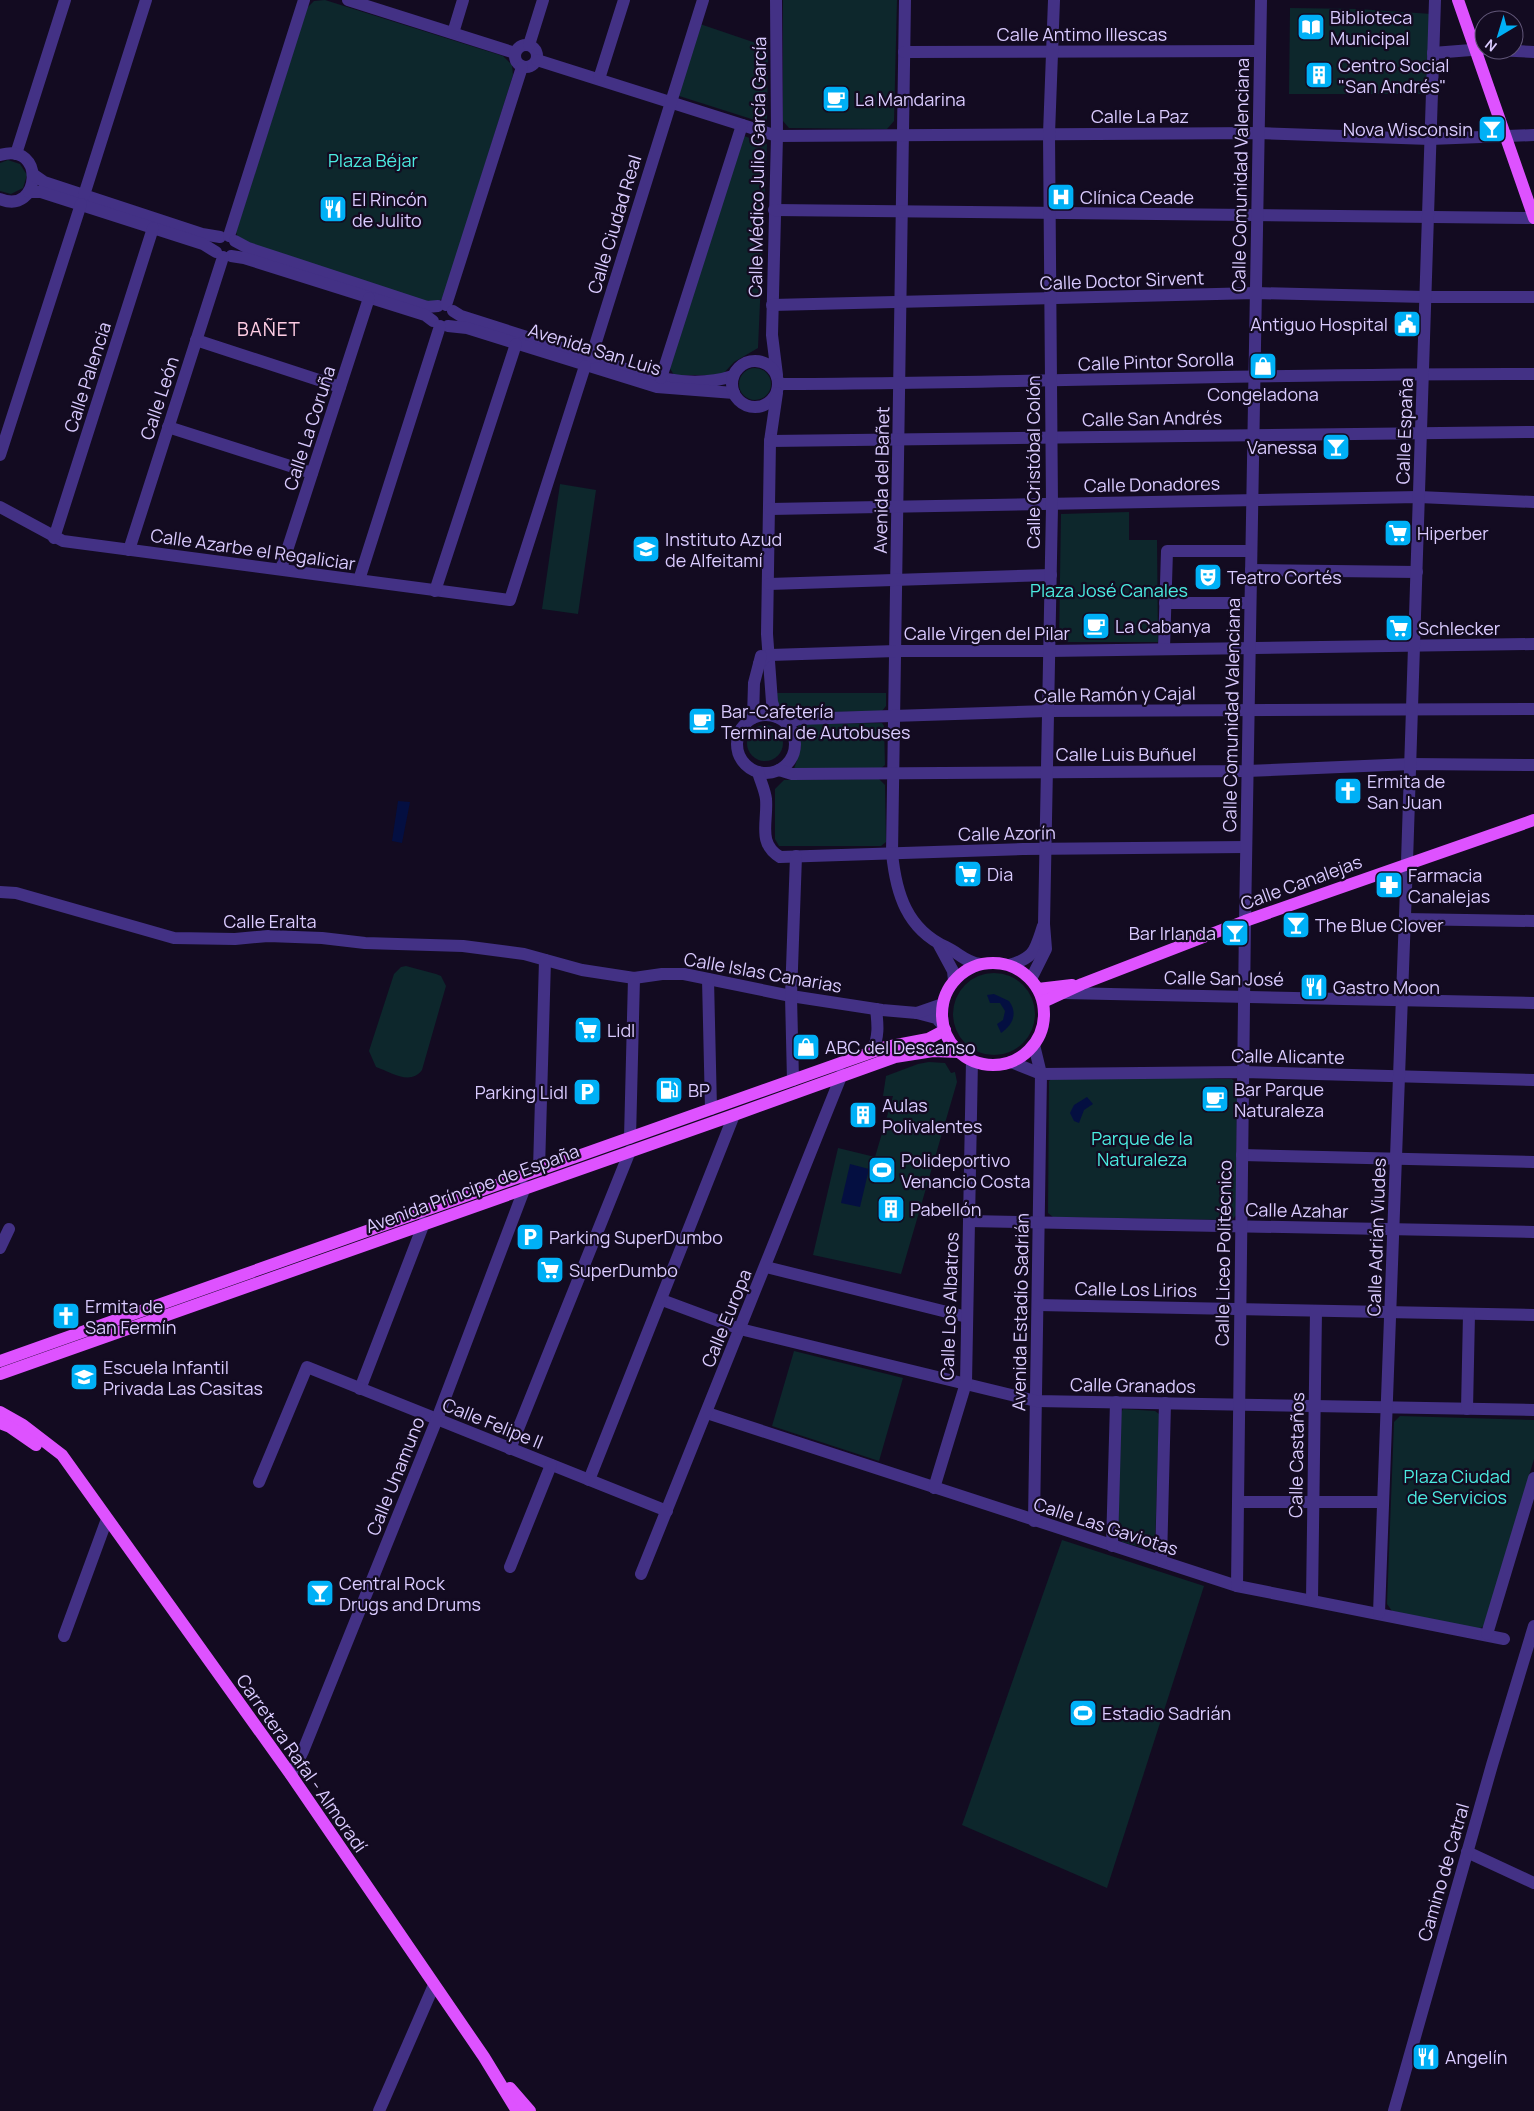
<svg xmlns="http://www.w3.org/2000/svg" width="1534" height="2111" font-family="Manrope,sans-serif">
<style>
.green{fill:#0d272c}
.water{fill:#040f41}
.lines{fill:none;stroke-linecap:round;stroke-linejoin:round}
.minor{stroke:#433185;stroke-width:12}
.major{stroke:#de52ff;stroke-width:12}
.labels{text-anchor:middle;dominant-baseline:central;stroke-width:4.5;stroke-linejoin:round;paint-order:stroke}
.poi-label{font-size:18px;fill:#dacbff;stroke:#130b21;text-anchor:start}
.street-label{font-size:18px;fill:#dacbff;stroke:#130b21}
.park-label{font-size:18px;fill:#4bebe0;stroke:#130b21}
.neighbourhood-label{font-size:19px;letter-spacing:1px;fill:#ffcde4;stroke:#130b21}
</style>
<rect width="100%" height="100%" fill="#130b21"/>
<g class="green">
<polygon points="325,0 503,56 512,65 513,75 443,299 431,303 248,243 238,238 236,232 307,8 314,1"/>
<polygon points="783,0 897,0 894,121 887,129 789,128 783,121"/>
<polygon points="1290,8 1358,9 1432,14 1426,94 1289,94"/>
<polygon points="700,24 768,47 767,124 676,95"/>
<polygon points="744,136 767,144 758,348 734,362 722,375 674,375 669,367"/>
<polygon points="8,160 20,164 27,175 23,188 11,194 0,191 0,163"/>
<circle cx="755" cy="384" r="16"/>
<polygon points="560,484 596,490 578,614 542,609"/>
<polygon points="1129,512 1129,540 1157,540 1158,642 1059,642 1061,514"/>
<polygon points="777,693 886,693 886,706 882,711 786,713 778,706"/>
<polygon points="882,723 884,726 885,765 880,769 794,769 801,747 797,728 800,724"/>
<circle cx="765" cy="743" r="18"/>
<polygon points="879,779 885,785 886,842 881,846 779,846 775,839 775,789 784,780"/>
<path d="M 406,966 L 436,974 L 441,976 L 446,986 L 422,1070 C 410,1086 391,1072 376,1067 L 369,1051 L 394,974 L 401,967 Z"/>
<circle cx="994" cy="1014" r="41"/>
<polygon points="929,1062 945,1063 951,1073 955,1072 957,1082 901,1274 813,1255 838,1148 875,1157 893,1096 883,1096 886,1076 918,1064"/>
<polygon points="1055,1076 1232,1079 1237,1084 1236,1215 1232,1220 1053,1217 1048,1213 1049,1081"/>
<polygon points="794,1351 903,1378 879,1461 772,1426"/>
<polygon points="1123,1409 1155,1411 1159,1414 1155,1547 1151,1550 1122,1542 1118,1536 1120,1415"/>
<polygon points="1400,1416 1534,1420 1534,1459 1484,1626 1477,1630 1392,1611 1387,1604 1394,1422"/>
<polygon points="1062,1540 1204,1586 1107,1888 962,1825"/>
</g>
<g class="water">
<polygon points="398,801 410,802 402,843 392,841"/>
<path d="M 994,994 L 1009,1001 C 1018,1013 1013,1025 1001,1033 L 997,1024 L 1003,1020 L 1005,1011 L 1000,1003 L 990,1003 L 987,995 Z"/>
<polygon points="1087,1097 1093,1104 1084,1110 1079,1123 1074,1121 1070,1113 1074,1105"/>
<polygon points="850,1164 869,1169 860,1207 841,1203"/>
</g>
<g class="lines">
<g class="minor">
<polyline points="348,0 515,53"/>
<polyline points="776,0 777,136 772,335 777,375"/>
<path d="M 905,0 L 892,853 C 896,894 907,929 946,947 C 959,953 965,962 980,964"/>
<polyline points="453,33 463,0"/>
<circle cx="526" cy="56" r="11"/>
<polyline points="529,45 543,0"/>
<polyline points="1496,50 1534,52"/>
<polyline points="904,52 1260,51"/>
<polyline points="1433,53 1484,49"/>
<polyline points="537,60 777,136 1259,133 1430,139 1534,135"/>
<polyline points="599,79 624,0"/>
<polyline points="16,154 65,0"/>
<path d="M 0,155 C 46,141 41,216 0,199"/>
<polyline points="34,175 44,182 202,234 220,237"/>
<polyline points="29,192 41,192 203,244 216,252"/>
<polyline points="84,195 146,0"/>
<polyline points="774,210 1534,218"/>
<polyline points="229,236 304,0"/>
<polyline points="235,241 248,248 427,307 438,306"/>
<polyline points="231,256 244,258 425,315 433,321"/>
<polyline points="446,305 522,67"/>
<polyline points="772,305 1256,293 1425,297 1534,297"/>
<path d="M 453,311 L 461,316 C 498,328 536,340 574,352 C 624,368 680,393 733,376"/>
<polyline points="448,326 467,328 657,387 734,393"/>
<polyline points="196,340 340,387"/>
<polyline points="591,358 703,0"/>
<circle cx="755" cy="384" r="23"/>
<polyline points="661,378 742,125"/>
<path d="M 778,384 C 1030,383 1282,373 1534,374"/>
<polyline points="777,393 770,441 767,634 772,702 777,717"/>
<polyline points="168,427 312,473"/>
<polyline points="770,441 1534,432"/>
<polyline points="0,455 81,204"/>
<polyline points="0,507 63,541 510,600 585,366"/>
<polyline points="770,509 1419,497 1534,502"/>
<polyline points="54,538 153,228"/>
<polyline points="129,550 223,257"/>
<polyline points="281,569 369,298"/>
<polyline points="1251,570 1417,572"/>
<polyline points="359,580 440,326"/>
<polyline points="769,584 1051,575"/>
<polyline points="435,591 516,344"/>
<polyline points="1165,603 1250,603"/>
<polyline points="1164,648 1167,551 1251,551"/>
<polyline points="759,664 766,656 770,655 896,651 1049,651 1534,644"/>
<circle cx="766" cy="744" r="29"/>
<polyline points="753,718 754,683 761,656"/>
<polyline points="787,724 798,719 1048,711 1534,709"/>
<polyline points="779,770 792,774 1247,771 1411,764 1534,765"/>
<path d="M 758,772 C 760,780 765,790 766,799 C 768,822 757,843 780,857 L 1023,849 L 1246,847"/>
<polyline points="0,892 16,893 174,938 235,939 268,936 322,938 365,943 463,946 524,954 582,970 634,978 662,974 684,974 791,996 882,1010 917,1013 936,1018 943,1025"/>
<polyline points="1405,919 1534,921"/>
<polyline points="939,945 953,971 954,981"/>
<path d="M 1009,965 C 1035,958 1035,950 1043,926"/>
<polyline points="708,979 711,1109"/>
<polyline points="1031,979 1046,949 1044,924 1052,506 1049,134 1054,0"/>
<polyline points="1064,993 1534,1003"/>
<polyline points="917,1013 943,1004"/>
<polyline points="1034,1045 1041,1074 1034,1521"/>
<path d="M 872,1052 C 879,1037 878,1025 876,1009"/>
<polyline points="1011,1062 1041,1074 1243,1072 1534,1080"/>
<polyline points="793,1080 791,996 796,856"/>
<polyline points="630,1138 634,978"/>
<polyline points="1242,1155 1534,1162"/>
<polyline points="539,1169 545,960"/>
<polyline points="969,1221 1534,1232"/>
<polyline points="0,1248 9,1229"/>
<polyline points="766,1267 967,1317"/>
<polyline points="662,1300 740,1329 1036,1401 1534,1410"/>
<polyline points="1038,1305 1534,1315"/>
<polyline points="360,1389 424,1223"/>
<polyline points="1467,1409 1469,1314"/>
<polyline points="707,1413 1237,1586 1504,1639"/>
<polyline points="510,1449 630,1151"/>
<polyline points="589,1480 734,1115"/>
<polyline points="259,1482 307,1367 667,1511"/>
<polyline points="934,1488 966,1383 972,1060"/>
<polyline points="1238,1502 1383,1502"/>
<polyline points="1112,1546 1116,1402"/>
<polyline points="1161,1561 1165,1403"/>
<polyline points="510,1567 551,1465"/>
<polyline points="641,1574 842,1074"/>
<polyline points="1237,1586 1245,921 1261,0"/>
<polyline points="1312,1600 1316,1311"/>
<polyline points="1379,1613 1407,862 1435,0"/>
<polyline points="1487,1634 1534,1478"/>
<polyline points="64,1636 107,1519"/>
<polyline points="291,1775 303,1751 437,1419 525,1187"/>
<polyline points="1467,1852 1534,1883"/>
<polyline points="379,2111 434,1985"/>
<polyline points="1394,2111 1492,1765 1534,1626"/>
</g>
<g class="major">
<polyline points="1458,0 1534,218"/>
<circle cx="993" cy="1014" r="51"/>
<polyline points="1038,989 1072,985"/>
<polyline points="1043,1002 1082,984 1245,921 1534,820"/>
<polyline points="0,1361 886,1047 928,1039 945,1030"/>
<polyline points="0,1374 734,1115 895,1057 933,1051 959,1052"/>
<polyline points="0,1412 23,1425 62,1455 291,1775 484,2057 517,2111"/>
<polyline points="0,1423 10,1427 36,1445"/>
<polyline points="510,2088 530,2111"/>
</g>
</g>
<defs>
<symbol id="library-square" viewBox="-11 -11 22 22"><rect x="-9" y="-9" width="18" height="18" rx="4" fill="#00b0f6" stroke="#130b21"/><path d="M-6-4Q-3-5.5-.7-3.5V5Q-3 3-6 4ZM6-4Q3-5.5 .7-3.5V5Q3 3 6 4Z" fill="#fff"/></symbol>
<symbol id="building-square" viewBox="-11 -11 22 22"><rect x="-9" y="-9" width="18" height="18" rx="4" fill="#00b0f6" stroke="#130b21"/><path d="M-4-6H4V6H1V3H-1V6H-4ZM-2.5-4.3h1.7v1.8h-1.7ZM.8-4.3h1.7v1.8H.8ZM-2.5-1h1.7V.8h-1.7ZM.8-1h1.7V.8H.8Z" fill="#fff"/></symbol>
<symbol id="cafe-square" viewBox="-11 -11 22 22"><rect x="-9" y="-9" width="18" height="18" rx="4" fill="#00b0f6" stroke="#130b21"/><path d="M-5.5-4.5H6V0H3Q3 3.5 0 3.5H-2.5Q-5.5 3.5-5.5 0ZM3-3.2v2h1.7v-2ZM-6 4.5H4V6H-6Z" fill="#fff"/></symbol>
<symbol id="bar-square" viewBox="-11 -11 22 22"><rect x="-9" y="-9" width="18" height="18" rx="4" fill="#00b0f6" stroke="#130b21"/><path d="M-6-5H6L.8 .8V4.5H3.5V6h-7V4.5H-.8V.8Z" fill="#fff"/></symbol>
<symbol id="hospital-square" viewBox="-11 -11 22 22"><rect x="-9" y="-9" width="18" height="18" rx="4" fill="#00b0f6" stroke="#130b21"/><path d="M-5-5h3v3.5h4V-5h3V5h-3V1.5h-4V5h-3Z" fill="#fff"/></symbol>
<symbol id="restaurant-square" viewBox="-11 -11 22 22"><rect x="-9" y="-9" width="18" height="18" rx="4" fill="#00b0f6" stroke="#130b21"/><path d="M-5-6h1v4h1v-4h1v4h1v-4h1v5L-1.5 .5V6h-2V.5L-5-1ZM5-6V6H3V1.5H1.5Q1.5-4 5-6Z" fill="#fff"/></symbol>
<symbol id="civic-square" viewBox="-11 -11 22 22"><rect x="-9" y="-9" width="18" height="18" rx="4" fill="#00b0f6" stroke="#130b21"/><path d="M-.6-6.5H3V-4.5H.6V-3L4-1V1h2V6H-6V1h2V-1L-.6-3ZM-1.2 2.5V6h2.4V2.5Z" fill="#fff"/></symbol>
<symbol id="shop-square" viewBox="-11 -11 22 22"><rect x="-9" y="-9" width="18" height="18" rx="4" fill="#00b0f6" stroke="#130b21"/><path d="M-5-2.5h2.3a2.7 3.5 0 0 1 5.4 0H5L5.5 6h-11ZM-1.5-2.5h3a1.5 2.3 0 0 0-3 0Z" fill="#fff"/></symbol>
<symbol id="supermarket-square" viewBox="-11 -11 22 22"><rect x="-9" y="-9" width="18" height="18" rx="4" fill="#00b0f6" stroke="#130b21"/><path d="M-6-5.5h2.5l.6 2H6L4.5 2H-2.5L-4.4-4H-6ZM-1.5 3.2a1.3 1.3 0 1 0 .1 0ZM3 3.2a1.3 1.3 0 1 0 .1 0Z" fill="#fff"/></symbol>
<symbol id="school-square" viewBox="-11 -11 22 22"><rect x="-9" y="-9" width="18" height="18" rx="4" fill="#00b0f6" stroke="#130b21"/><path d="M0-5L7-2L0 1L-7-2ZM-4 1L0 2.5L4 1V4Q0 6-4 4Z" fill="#fff"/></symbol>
<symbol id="theatre-square" viewBox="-11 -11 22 22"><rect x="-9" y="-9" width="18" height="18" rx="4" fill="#00b0f6" stroke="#130b21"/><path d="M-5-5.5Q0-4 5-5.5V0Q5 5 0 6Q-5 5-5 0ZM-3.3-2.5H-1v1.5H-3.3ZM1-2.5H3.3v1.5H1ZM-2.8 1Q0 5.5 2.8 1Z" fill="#fff"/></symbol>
<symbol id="church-square" viewBox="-11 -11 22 22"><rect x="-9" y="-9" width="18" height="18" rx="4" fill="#00b0f6" stroke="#130b21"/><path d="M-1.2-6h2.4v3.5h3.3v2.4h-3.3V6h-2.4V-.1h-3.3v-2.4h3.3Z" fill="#fff"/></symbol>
<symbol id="pharmacy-square" viewBox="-11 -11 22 22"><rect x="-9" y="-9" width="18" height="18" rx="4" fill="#00b0f6" stroke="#130b21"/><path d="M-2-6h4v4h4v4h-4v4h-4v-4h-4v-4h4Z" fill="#fff"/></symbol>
<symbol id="fuel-square" viewBox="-11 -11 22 22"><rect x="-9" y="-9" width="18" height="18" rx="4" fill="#00b0f6" stroke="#130b21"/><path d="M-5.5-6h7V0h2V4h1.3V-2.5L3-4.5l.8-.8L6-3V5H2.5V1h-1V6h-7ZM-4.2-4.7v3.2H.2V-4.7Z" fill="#fff"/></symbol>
<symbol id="parking-square" viewBox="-11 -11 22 22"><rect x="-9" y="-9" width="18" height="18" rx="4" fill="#00b0f6" stroke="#130b21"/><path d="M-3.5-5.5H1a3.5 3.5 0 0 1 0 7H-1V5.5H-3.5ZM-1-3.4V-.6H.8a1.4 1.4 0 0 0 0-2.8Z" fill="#fff"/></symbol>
<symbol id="stadium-square" viewBox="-11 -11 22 22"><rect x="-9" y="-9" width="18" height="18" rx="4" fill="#00b0f6" stroke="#130b21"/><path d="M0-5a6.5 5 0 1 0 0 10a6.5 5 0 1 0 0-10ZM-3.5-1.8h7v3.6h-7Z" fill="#fff"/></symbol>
</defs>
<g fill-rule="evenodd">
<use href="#library-square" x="1295" y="11" width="32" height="32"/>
<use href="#building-square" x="1303" y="59" width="32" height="32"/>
<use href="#cafe-square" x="820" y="83" width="32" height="32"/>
<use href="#bar-square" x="1476" y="113" width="32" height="32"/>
<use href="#hospital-square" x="1045" y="181" width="32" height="32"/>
<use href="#restaurant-square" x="317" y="193" width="32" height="32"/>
<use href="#civic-square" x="1391" y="308" width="32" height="32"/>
<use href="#shop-square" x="1247" y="350" width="32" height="32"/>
<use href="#bar-square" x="1320" y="431" width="32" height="32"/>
<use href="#supermarket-square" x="1382" y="517" width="32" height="32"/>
<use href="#school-square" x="630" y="533" width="32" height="32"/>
<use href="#theatre-square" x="1192" y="561" width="32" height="32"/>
<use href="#cafe-square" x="1080" y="610" width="32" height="32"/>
<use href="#supermarket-square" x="1383" y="612" width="32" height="32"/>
<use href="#cafe-square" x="686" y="705" width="32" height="32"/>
<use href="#church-square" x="1332" y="775" width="32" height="32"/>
<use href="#supermarket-square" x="952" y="858" width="32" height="32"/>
<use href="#pharmacy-square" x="1373" y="869" width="32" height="32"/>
<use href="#bar-square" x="1280" y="909" width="32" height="32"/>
<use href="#bar-square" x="1219" y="917" width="32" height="32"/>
<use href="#restaurant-square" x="1298" y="971" width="32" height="32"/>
<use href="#supermarket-square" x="572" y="1014" width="32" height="32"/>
<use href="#shop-square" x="790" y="1031" width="32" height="32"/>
<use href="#fuel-square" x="653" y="1074" width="32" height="32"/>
<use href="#parking-square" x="571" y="1076" width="32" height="32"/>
<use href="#cafe-square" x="1199" y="1083" width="32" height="32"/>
<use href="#building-square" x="847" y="1099" width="32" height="32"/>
<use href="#stadium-square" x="866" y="1154" width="32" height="32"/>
<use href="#building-square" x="875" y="1193" width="32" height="32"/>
<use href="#parking-square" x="514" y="1221" width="32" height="32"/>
<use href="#supermarket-square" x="534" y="1254" width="32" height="32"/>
<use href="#church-square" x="50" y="1300" width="32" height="32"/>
<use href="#school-square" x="68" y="1361" width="32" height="32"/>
<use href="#bar-square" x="304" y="1577" width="32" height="32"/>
<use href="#stadium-square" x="1067" y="1697" width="32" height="32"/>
<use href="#restaurant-square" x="1410" y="2041" width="32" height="32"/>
</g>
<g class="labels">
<g class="poi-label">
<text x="1330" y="17">Biblioteca<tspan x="1330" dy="21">Municipal</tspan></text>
<text x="1338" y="65">Centro Social<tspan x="1338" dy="21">"San Andrés"</tspan></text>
<text x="855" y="99">La Mandarina</text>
<text x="1473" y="129" text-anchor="end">Nova Wisconsin</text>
<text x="1080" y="197">Clínica Ceade</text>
<text x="352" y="199">El Rincón<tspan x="352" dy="21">de Julito</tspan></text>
<text x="1388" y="324" text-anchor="end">Antiguo Hospital</text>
<text x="1263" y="394" text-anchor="middle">Congeladona</text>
<text x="1317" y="447" text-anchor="end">Vanessa</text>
<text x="1417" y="533">Hiperber</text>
<text x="665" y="539">Instituto Azud<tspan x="665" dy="21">de Alfeitamí</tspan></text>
<text x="1227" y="577">Teatro Cortés</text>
<text x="1115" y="626">La Cabanya</text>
<text x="1418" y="628">Schlecker</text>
<text x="721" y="711">Bar-Cafetería<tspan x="721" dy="21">Terminal de Autobuses</tspan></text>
<text x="1367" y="781">Ermita de<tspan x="1367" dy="21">San Juan</tspan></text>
<text x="987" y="874">Dia</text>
<text x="1408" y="875">Farmacia<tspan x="1408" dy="21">Canalejas</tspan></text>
<text x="1315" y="925">The Blue Clover</text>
<text x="1216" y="933" text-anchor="end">Bar Irlanda</text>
<text x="1333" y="987">Gastro Moon</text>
<text x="607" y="1030">Lidl</text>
<text x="825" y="1047">ABC del Descanso</text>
<text x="1234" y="1089">Bar Parque<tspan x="1234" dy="21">Naturaleza</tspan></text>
<text x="688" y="1090">BP</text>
<text x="568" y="1092" text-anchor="end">Parking Lidl</text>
<text x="882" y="1105">Aulas<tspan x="882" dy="21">Polivalentes</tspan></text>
<text x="901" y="1160">Polideportivo<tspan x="901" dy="21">Venancio Costa</tspan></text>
<text x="910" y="1209">Pabellón</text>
<text x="549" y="1237">Parking SuperDumbo</text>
<text x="569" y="1270">SuperDumbo</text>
<text x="85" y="1306">Ermita de<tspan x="85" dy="21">San Fermín</tspan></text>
<text x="103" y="1367">Escuela Infantil<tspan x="103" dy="21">Privada Las Casitas</tspan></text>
<text x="339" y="1583">Central Rock<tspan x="339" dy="21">Drugs and Drums</tspan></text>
<text x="1102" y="1713">Estadio Sadrián</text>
<text x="1445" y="2057">Angelín</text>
</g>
<g class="street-label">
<text x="1082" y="34">Calle Antimo Illescas</text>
<text x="1140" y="116">Calle La Paz</text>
<text transform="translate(757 167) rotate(-89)">Calle Médico Julio García García</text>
<text transform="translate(1240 175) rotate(-89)">Calle Comunidad Valenciana</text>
<text transform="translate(614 224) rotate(-73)">Calle Ciudad Real</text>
<text transform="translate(1122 280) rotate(-2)">Calle Doctor Sirvent</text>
<text transform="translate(595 349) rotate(17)">Avenida San Luis</text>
<text transform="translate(1156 361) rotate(-2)">Calle Pintor Sorolla</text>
<text transform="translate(87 377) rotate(-72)">Calle Palencia</text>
<text transform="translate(159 398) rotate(-72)">Calle León</text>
<text transform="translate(1152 418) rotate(-1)">Calle San Andrés</text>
<text transform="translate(309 428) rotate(-72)">Calle La Coruña</text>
<text transform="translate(1404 431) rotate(-88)">Calle España</text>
<text transform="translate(1033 462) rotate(-90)">Calle Cristóbal Colón</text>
<text transform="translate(881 480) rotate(-89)">Avenida del Bañet</text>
<text transform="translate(1152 484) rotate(-1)">Calle Donadores</text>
<text transform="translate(253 549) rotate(8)">Calle Azarbe el Regaliciar</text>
<text x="987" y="633">Calle Virgen del Pilar</text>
<text transform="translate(1115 694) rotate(-1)">Calle Ramón y Cajal</text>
<text transform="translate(1231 715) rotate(-89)">Calle Comunidad Valenciana</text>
<text x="1126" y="754">Calle Luis Buñuel</text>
<text transform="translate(1007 833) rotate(-1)">Calle Azorín</text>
<text transform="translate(1301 882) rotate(-20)">Calle Canalejas</text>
<text x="270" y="921">Calle Eralta</text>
<text transform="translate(763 972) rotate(10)">Calle Islas Canarias</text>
<text transform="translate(1224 978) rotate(1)">Calle San José</text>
<text transform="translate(1288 1056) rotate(1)">Calle Alicante</text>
<text transform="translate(472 1188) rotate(-20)">Avenida Príncipe de España</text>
<text transform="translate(1297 1210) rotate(1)">Calle Azahar</text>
<text transform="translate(1376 1237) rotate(-88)">Calle Adrián Viudes</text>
<text transform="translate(1223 1253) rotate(-89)">Calle Liceo Politécnico</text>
<text transform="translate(1136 1289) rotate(1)">Calle Los Lirios</text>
<text transform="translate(949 1306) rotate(-88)">Calle Los Albatros</text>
<text transform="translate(1020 1312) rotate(-89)">Avenida Estadio Sadrián</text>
<text transform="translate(726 1318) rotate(-68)">Calle Europa</text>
<text transform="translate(1133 1385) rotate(1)">Calle Granados</text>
<text transform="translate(493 1423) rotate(22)">Calle Felipe II</text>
<text transform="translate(1296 1455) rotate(-89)">Calle Castaños</text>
<text transform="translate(395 1476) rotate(-68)">Calle Unamuno</text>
<text transform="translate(1106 1526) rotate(18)">Calle Las Gaviotas</text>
<text transform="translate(302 1763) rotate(55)">Carretera Rafal - Almoradí</text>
<text transform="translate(1443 1872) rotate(-74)">Camino de Catral</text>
</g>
<g class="park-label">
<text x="373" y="160">Plaza Béjar</text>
<text x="1109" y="590">Plaza José Canales</text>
<text x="1142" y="1138">Parque de la<tspan x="1142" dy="21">Naturaleza</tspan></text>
<text x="1457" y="1476">Plaza Ciudad<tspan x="1457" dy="21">de Servicios</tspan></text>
</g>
<g class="neighbourhood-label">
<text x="269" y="329">BAÑET</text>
</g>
</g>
<g transform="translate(1499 35) rotate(218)"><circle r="24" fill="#130b21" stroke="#63587a"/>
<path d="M0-4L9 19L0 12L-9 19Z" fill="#00b0f6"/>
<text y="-8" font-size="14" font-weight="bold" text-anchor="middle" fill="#dacbff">N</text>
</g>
</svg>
